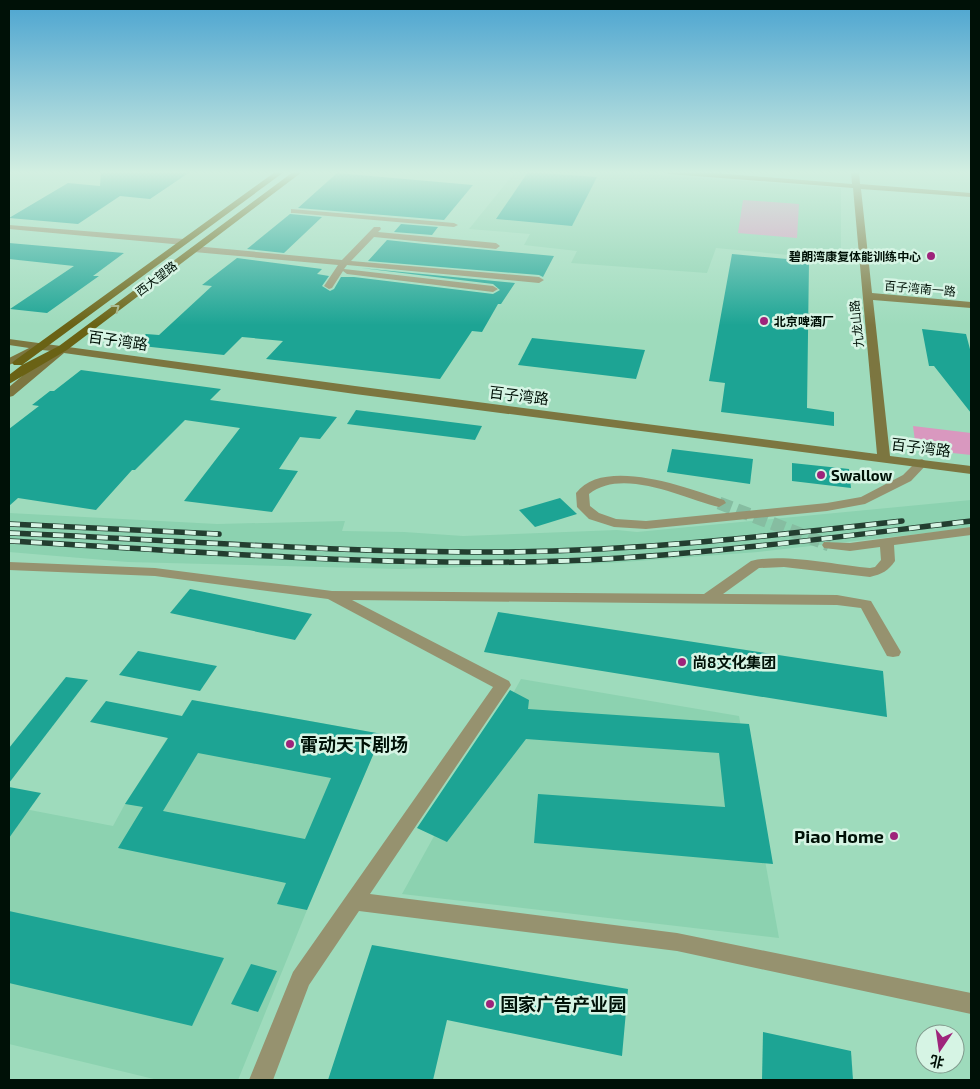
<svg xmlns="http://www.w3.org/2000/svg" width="980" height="1089" font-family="'Exo 2','Noto Sans SC',sans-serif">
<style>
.built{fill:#8cd2b0}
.green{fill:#d998bf}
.building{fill:#1da494;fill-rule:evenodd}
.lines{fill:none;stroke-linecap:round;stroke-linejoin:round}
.street-tunnel{stroke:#86bda1;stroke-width:13;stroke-dasharray:13 6;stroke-linecap:butt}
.street{fill:#96926f;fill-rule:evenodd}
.secondary{fill:#7c7640;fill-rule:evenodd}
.primary{fill:#6a6215;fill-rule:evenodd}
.rail-casing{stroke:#233e30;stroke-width:5.5}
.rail{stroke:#d6f4e4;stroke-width:4;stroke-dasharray:11;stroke-linecap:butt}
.oneway{stroke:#a5b287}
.poi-dot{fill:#9e247b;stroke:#d6f4e4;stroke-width:2}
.labels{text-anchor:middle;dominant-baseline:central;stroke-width:5;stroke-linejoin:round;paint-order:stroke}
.far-poi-label{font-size:12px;font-weight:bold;fill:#001107;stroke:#d6f4e4;text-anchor:end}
.far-street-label{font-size:12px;fill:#001107;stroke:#d6f4e4}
.street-label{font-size:15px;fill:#001107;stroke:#d6f4e4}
.poi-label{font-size:15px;font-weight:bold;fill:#001107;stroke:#d6f4e4;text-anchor:start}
.near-poi-label{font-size:18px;font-weight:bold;fill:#001107;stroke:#d6f4e4;text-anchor:start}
</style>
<rect width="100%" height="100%" fill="#9edbbc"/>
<g class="built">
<polygon points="515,172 615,172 841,188 841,260 716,248 707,273 571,263 577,251 524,245 530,234 469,229"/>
<polygon points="971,500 971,528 758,552 611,563 400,569 128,562 9,552 9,513 217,524 345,521 342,531 404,532 463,536 617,530 637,532"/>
<polygon points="521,679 739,716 779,938 402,894"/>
<polygon points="192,700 382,734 307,910 238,1080 158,1080 9,1044 9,806 113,826 125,804"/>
</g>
<g class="green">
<polygon points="743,200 799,204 797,238 738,233"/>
<polygon points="913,426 971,433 971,455 916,449"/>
</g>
<g class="building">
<polygon points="101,172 190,172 150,199 120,196 78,224 9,218 68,183 100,186"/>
<polygon points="528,172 597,177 572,226 496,219"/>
<polygon points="337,173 473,185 444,220 298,208"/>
<polygon points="290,214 322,217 284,253 247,249"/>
<polygon points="401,224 438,227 432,235 394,232"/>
<polygon points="387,240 424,244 554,256 543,277 539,275 368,261"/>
<polygon points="9,243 124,253 93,276 99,276 47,313 10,309 74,266 9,259"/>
<polygon points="732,254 809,261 807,408 834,412 834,426 721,412 725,383 709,381"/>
<polygon points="237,258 322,269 317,274 329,276 322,286 330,291 334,289 341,277 354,277 493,294 500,290 493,284 361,268 515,283 501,304 498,304 482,332 472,331 440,379 266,359 283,341 242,337 224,355 133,345 146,334 159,335 212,286 202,285"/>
<polygon points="922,329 966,334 971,353 971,413 934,366 929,366"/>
<polygon points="532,338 645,350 636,379 518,365"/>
<polygon points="81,370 221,389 210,400 337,417 320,439 300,437 279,469 298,471 272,512 184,501 240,428 185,420 135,470 132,470 96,510 18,498 9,506 9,429 39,406 32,405 50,391 54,391"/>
<polygon points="356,410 482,426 475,440 347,424"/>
<polygon points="672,449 753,459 750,484 667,472"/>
<polygon points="792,463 849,469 851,488 792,481"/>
<polygon points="560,498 577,514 535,527 519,510"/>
<polygon points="190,589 312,614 295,640 170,613"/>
<polygon points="498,612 883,671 887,717 484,652"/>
<polygon points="138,651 217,666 200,691 119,675"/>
<polygon points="66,677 88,680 9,783 9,748"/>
<polygon points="510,690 529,700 528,709 749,724 773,864 534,843 538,794 725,807 719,753 526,739 447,842 417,828"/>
<path d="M 192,700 L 382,734 L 307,910 L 277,904 L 286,883 L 118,848 L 143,807 L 125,804 L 168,738 L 90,722 L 106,701 L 182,716 ZM 198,753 L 331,778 L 305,839 L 163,811 Z"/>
<polygon points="9,787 41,793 9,838"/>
<polygon points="9,911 224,958 192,1026 9,983"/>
<polygon points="372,945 628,989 622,1056 447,1020 433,1080 328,1080"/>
<polygon points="251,964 277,971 258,1012 231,1004"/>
<polygon points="763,1032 851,1051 853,1080 762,1080"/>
</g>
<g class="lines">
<polyline class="street-tunnel" points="719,503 829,545"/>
<g class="street">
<polygon points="291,209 454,223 458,225 454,227 294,213 291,213"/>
<polygon points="9,225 184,239 188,242 184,245 9,229"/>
<polygon points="374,227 380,227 381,229 378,232 496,243 500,246 496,249 374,237 351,261 539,277 544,280 539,283 347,265 344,269 493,286 498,289 493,292 347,274 343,271 332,288 329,289 324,286 338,265 194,252 190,249 194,246 342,260"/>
<path d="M 922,459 L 928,463 L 911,481 L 865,504 L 827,511 L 646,529 L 614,527 L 589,519 L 577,507 L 576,493 C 604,456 688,488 724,500 L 726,503 L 719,507 C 682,498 623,467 589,494 L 590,506 L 599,513 L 616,519 L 646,521 L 827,503 L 861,497 L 903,475 L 918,460 Z"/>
<path d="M 971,527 L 971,535 L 894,545 L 895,561 C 888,571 882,574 870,577 L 784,567 L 759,568 L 723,594 L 837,595 L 871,601 L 901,652 L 899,656 L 893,657 L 887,656 L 861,608 L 837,605 L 352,600 L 509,681 L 511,685 L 370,894 L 677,933 L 971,993 L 971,1014 L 677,951 L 359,911 L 309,985 L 273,1080 L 249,1080 L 293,972 L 493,687 L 328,599 L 155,576 L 9,570 L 9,562 L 155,568 L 332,591 L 704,594 L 751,561 C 783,553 836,565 870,568 L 875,567 L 881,560 L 880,547 L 850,551 L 824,548 L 822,545 L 824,542 L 850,543 Z"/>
</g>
<polygon class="secondary" points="665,172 701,172 852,184 851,172 859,172 860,184 971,193 971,197 861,189 872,293 971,302 971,308 873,300 890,456 971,466 971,474 355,394 64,353 13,396 9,397 9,387 52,351 42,350 9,365 9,358 29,348 9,345 9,339 355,386 877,454 853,188 669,174"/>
<polygon class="primary" points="275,172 284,172 22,365 59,346 293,172 302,172 67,350 9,384 9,375 22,365 14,365 12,363 14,361"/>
<defs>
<g id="rail">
<polyline points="9,524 219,534"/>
<path d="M 9,533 C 173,540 339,553 503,552 C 637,551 770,536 902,521"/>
<path d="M 9,541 C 193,551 377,567 561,561 C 698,556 835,537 971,521"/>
</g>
</defs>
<use href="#rail" class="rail-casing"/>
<use href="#rail" class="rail"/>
</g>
<defs><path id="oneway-chevron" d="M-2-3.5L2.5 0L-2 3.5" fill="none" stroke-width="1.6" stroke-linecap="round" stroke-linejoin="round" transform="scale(1.25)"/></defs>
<use class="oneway" href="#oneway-chevron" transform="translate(116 308) rotate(-37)"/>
<linearGradient id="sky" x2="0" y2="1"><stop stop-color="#4ba4d0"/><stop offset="0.53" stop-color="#d3efe1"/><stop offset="1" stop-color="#d3efe1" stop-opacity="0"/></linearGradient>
<rect width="980" height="325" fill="url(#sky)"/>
<g class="poi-dot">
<circle cx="931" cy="256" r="5"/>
<circle cx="764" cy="321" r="5"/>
<circle cx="821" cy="475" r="5"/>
<circle cx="682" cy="662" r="5"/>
<circle cx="290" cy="744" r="5"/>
<circle cx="894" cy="836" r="5"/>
<circle cx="490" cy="1004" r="5"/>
</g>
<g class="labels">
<g class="far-poi-label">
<text x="921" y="256">碧朗湾康复体能训练中心</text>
<text x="774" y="321" text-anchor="start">北京啤酒厂</text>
</g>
<g class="far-street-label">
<text transform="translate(156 278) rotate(-37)">西大望路</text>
<text transform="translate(920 288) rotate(5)">百子湾南一路</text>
<text transform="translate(856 324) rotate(-96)">九龙山路</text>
</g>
<g class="street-label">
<text transform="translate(118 340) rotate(8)">百子湾路</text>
<text transform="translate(519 395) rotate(7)">百子湾路</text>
<text transform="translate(921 447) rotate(7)">百子湾路</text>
</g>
<g class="poi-label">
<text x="831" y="475">Swallow</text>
<text x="692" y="662">尚8文化集团</text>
</g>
<g class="near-poi-label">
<text x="300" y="744">雷动天下剧场</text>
<text x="884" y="836" text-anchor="end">Piao Home</text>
<text x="500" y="1004">国家广告产业园</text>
</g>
</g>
<rect width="980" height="1089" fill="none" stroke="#001107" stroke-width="20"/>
<g transform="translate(940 1049) rotate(193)"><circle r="24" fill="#d6f4e4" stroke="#80998c"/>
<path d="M0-4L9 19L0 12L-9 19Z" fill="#9e247b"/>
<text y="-8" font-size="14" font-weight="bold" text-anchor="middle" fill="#001107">北</text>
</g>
</svg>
